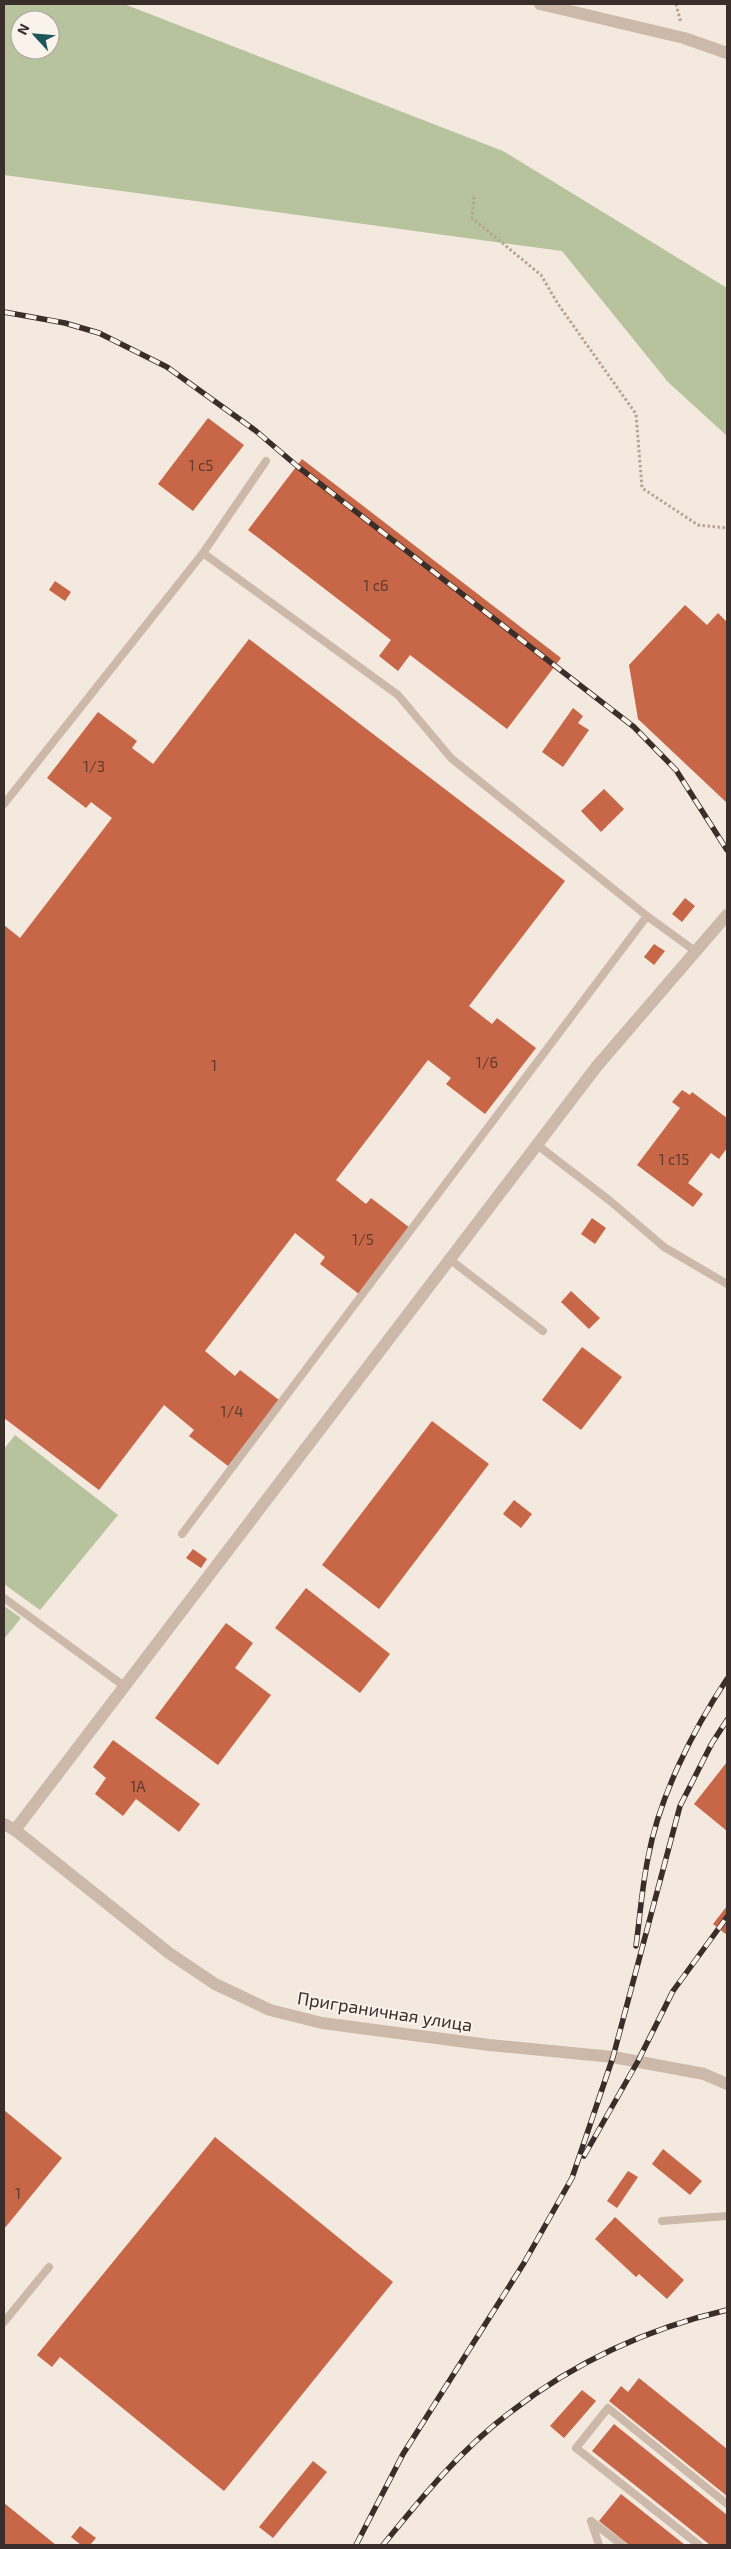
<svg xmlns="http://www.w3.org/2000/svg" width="731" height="2549" font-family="'Exo 2',sans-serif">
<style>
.green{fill:#b6c39d;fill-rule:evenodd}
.building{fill:#c86747}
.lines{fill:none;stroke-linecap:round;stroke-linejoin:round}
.path{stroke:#b8a393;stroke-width:3;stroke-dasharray:2.5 2.5;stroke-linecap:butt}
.service{stroke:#ccb9a9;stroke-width:8}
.minor{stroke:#ccb9a9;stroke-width:12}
.rail-casing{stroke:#392e29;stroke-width:5.5}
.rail{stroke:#faf3eb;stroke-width:4;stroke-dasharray:11;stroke-linecap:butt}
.labels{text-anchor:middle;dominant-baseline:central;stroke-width:4;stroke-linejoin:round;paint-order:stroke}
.number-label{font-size:15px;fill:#5d3c30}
.street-label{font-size:18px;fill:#392e29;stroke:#faf3eb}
</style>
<rect width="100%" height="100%" fill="#f3e9de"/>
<g class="green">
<path d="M 4,4 L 124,4 L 503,151 L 727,288 L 727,436 L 668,382 L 562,251 L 4,175 ZM 20,20 L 50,20 L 50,50 L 20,50 Z"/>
<polygon points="15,1435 118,1515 40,1610 4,1584 4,1449"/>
<polygon points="4,1606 21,1618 4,1639"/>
</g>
<g class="building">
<polygon points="208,418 244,445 193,511 158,484"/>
<polygon points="302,459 561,658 507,729 410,655 398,671 379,656 391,640 248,530"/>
<polygon points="55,581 71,592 65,601 49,590"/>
<polygon points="685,605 707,625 718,613 727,622 727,803 638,719 629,665"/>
<polygon points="249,639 565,881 469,1006 492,1024 497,1018 536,1048 485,1114 446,1084 451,1078 428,1060 336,1180 366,1204 371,1198 410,1228 359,1294 320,1264 325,1257 295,1233 205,1351 235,1376 240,1370 279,1400 228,1466 189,1436 194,1430 164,1405 99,1490 4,1418 4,925 20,938 112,818 91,802 86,808 47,778 98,712 137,741 132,748 153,764"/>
<polygon points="573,708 583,716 578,723 589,730 563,767 542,752"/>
<polygon points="604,789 624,809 601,832 581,811"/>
<polygon points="685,898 695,906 682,922 672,914"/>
<polygon points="654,944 665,951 654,965 644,957"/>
<polygon points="682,1090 690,1095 692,1092 727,1118 727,1148 719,1159 711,1153 688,1183 703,1194 693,1207 637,1165 680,1108 672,1102"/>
<polygon points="592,1218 606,1228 595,1244 581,1234"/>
<polygon points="571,1291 600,1318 589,1329 561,1302"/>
<polygon points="582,1347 622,1377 581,1430 542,1400"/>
<polygon points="432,1421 489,1464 379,1609 322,1565"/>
<polygon points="514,1500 532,1514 521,1528 503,1514"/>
<polygon points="193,1549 207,1559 201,1568 186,1558"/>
<polygon points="306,1588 390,1654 360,1693 275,1628"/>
<polygon points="226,1623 253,1643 235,1668 271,1695 218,1765 155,1718"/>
<polygon points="113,1740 200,1804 179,1832 136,1799 123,1816 95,1794 106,1778 93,1767"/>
<polygon points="727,1762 727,1831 694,1804"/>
<polygon points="727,1906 727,1935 713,1924"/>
<polygon points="4,2110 62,2158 4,2229"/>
<polygon points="215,2137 393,2282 224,2491 60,2357 52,2367 37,2355"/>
<polygon points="663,2149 702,2181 690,2195 652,2164"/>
<polygon points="628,2171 638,2177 617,2208 607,2201"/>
<polygon points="615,2217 684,2280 667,2299 639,2274 636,2277 595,2239"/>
<polygon points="639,2378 727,2449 727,2496 609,2401 621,2386 628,2392"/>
<polygon points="582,2390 596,2401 564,2438 550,2426"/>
<polygon points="614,2424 727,2515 727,2545 710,2545 592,2451"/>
<polygon points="313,2461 327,2472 273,2538 259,2527"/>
<polygon points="621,2494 685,2545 629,2545 599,2521"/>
<polygon points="4,2503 56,2545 4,2545"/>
<polygon points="80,2526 96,2538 90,2545 81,2545 71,2537"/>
</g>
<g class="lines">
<g class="path">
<polyline points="676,4 681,23"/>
<polyline points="474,197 472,218 541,275 558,304 636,414 642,488 698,525 727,528"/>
</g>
<g class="service">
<polyline points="203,553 398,695 451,758 647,916 695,951"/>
<polyline points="4,804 203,553 266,461"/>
<polyline points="536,1144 609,1200 664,1247 727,1284"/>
<polyline points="448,1258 543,1331"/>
<polyline points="182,1534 647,916"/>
<polyline points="4,1598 124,1686"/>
<polyline points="662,2221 727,2216"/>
<polyline points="4,2322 49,2267"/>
<polyline points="591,2521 622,2545"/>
<polyline points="591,2521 599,2545"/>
<polyline points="699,2545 576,2448 608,2408 727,2504"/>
</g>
<g class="minor">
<polyline points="540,4 684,38 727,53"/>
<polyline points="4,1824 15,1830 169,1953 215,1984 270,2010 322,2023 489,2045 613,2057 704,2074 727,2084"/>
<polyline points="15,1830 597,1066 727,915"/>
</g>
<defs>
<g id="rail">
<polyline points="4,312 65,323 99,333 167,367 256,431 297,466 634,727 676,770 727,850"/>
<path d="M 636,1946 C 640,1916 642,1887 648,1858 C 659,1797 693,1730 727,1679"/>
<polyline points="584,2156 638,2061 673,1991 727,1917"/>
<polyline points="356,2545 403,2454 524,2263 572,2178 613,2057 680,1806 712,1743 727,1720"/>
<path d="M 383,2545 C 422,2497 462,2448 512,2411 C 575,2362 650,2328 727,2310"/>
</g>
</defs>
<use href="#rail" class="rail-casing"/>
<use href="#rail" class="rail"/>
</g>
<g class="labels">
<g class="number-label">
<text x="201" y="465">1 с5</text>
<text x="376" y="585">1 с6</text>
<text x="94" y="766">1/3</text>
<text x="487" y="1062">1/6</text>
<text x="214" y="1065">1</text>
<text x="674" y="1159">1 с15</text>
<text x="363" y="1239">1/5</text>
<text x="232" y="1411">1/4</text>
<text x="138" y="1786">1А</text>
<text x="18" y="2193">1</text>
</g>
<g class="street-label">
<text transform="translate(385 2011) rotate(9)">Приграничная улица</text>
</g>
</g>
<rect width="731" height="2549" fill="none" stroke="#392e29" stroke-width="10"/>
<g transform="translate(35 35) rotate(296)"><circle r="24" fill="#faf3eb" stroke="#ada49d"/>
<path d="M0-4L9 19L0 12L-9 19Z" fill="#1d575c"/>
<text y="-8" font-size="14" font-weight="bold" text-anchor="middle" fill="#392e29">N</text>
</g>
</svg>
